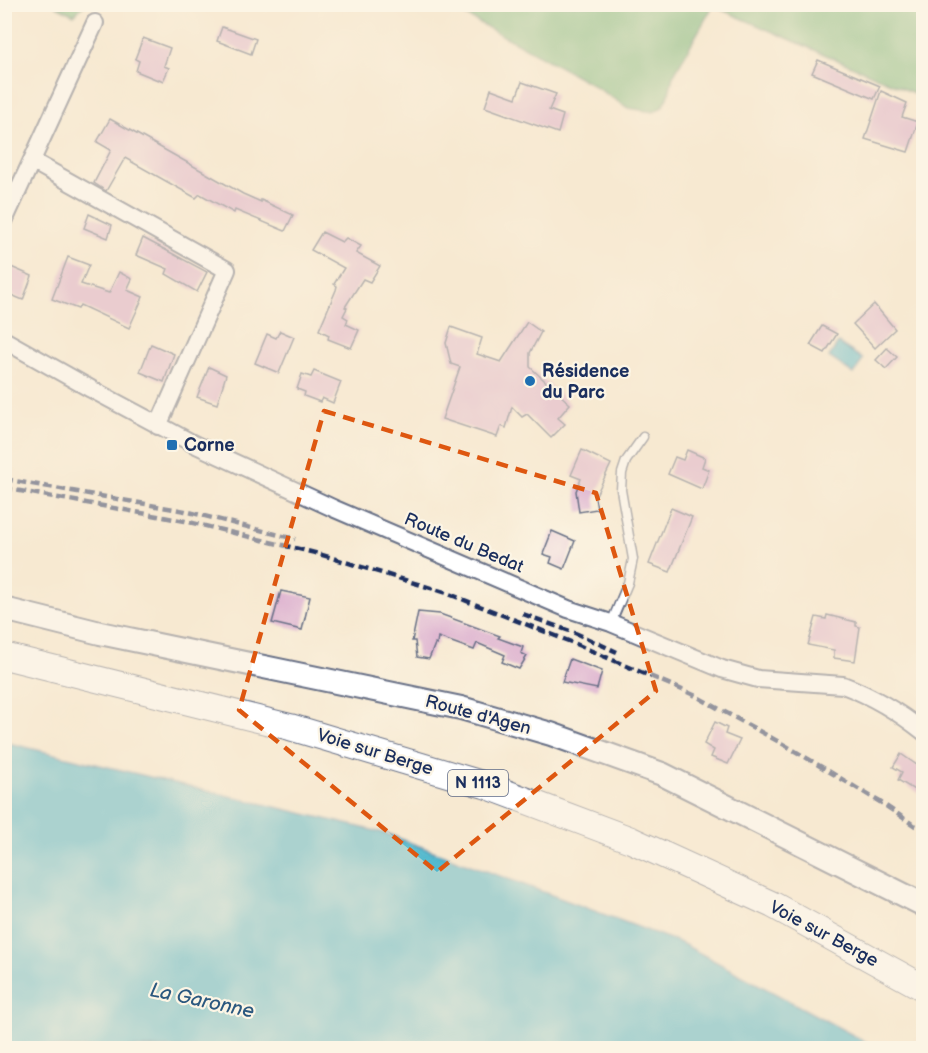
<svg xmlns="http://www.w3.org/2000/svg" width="928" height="1053" font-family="'Balsamiq Sans',sans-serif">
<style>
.forest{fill:#72b578;stroke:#46726b;stroke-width:1.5}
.water{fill:#4fb7cd;stroke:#357396;stroke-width:1.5}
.building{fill:#d9a9cd}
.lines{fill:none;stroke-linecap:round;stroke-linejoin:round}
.service-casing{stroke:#687086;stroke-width:11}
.minor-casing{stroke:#687086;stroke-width:20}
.secondary-casing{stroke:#687086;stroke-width:26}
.primary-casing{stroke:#687086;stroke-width:28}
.service{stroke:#fff;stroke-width:8}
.minor{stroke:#fff;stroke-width:16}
.secondary{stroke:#fff;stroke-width:22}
.primary{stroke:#fff;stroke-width:26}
.rail{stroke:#1b2f5e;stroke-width:4.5;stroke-dasharray:9 4.5;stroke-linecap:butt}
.marked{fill:none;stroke:#de5710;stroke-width:4.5;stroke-dasharray:12 8;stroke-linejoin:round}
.poi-dot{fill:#1f6fb2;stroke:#fcf5e5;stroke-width:2}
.labels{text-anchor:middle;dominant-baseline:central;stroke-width:4.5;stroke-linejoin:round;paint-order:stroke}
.shield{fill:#fcf5e5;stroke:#5e6a86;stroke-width:1.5}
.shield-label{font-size:16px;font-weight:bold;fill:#1b2f5e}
.poi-label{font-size:18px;font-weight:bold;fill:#1b2f5e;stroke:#fcf5e5;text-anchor:start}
.street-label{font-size:18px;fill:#1b2f5e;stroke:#fcf5e5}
.water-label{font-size:20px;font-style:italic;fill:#2b587f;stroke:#fcf5e5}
</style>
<rect width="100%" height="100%" fill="#fcf5e5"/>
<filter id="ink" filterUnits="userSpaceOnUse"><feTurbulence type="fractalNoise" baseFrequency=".0167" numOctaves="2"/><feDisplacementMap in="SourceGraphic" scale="12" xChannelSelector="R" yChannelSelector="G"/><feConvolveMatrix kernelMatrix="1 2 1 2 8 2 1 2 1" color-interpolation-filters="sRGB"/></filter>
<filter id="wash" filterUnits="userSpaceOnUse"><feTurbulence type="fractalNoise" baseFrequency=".008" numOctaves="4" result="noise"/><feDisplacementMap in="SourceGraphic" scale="24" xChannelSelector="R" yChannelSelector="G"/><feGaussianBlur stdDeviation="1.35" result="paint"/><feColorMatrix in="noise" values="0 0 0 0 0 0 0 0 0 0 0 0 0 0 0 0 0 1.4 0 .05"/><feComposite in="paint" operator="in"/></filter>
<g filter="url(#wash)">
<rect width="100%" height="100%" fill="#f7e9d1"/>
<g class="forest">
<polygon points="55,5 84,5 74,15"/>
<polygon points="431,5 923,5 923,97 713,6 673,76 668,98 662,107 654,112 628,108 588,82 452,8"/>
</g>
<g class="water">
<polygon points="838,343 863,359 854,374 829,357"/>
<polygon points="4,742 384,833 681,943 877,1048 5,1048"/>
</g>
<g id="blocks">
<g class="building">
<polygon points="222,27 256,39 251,54 217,41"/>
<polygon points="143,38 170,48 164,66 169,68 163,81 159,79 158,80 136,71 139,61 135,59"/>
<polygon points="818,60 880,86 874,99 812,73"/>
<polygon points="522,82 556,94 549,110 563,115 558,133 485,107 491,89 516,98"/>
<polygon points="881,91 907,103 902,117 918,122 908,152 865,139"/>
<polygon points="110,119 243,194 261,202 261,200 293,215 285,231 235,210 234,213 200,194 196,198 125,158 106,191 94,183 111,150 97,142"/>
<polygon points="89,214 112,225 108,238 84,228"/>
<polygon points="322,232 342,242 346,238 361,246 356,253 380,266 370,282 363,279 345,307 347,308 343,316 348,319 346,324 359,330 351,348 328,339 329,335 319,330 336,290 337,286 334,284 344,268 311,250"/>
<polygon points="143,238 207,272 197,292 166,274 168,269 136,255"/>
<polygon points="68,257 89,265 81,284 109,293 119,272 132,279 127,290 143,297 129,328 80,305 78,309 52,299"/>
<polygon points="4,264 32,276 23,300 4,292"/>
<polygon points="874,304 895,329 875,348 853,324"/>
<polygon points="527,322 541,332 530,353 530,367 570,404 558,418 565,424 551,438 527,414 522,417 512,407 506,428 501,426 497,437 442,419 460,367 451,364 446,343 451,327 482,338 477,354 501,362"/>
<polygon points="822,326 837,334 825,353 810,345"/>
<polygon points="280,331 294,337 279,373 255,363 267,334 276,338"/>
<polygon points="151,344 174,354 164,382 140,372"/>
<polygon points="887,348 897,357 886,369 876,360"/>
<polygon points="209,367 226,375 217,404 197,397"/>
<polygon points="314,371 341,382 333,403 322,398 320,402 304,396 305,392 297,389 302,374 311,377"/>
<polygon points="582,450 611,464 595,497 597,509 579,512 576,491 581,479 571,475"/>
<polygon points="687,450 705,458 702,467 709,470 702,489 668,474 675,457 683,460"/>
<polygon points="671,508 692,517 670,572 649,564"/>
<polygon points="552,531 575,541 564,569 550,563 552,557 543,554"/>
<polygon points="281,591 310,597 302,630 272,623"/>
<polygon points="418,612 440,614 500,636 498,638 523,647 521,653 527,656 519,669 502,662 505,655 477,643 474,650 438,637 437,645 435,644 429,659 417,657 415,641 412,641"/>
<polygon points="827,615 856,622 856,626 860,627 855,661 834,658 834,650 808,645 816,617 826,619"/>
<polygon points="570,659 602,671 597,689 562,682"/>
<polygon points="715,722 727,728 725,734 740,740 728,764 711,757 714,750 704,744"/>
<polygon points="901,754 924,770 924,796 898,780 902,772 893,767"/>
</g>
</g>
</g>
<g filter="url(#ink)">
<use href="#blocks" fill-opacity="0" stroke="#687086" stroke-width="1.5"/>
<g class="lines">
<defs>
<polyline id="service" points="611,623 628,583 633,559 621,490 622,473 626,461 643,437"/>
<g id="minor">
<polyline points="32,161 227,270 158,426"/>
<polyline points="4,221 95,23"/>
<path d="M 4,340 L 91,389 L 194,444 L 335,509 L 568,609 L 611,623 L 722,669 L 758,679 L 843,685 C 872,696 900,713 924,732"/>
</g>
<polyline id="secondary" points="4,609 100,633 461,708 551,734 662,774 924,905"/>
<polyline id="primary" points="4,656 290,727 485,785 631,840 773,905 924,988"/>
</defs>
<use href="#service" class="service-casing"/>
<use href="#minor" class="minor-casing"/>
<use href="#secondary" class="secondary-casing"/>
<use href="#primary" class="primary-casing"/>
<use href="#service" class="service"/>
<use href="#minor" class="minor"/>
<use href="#secondary" class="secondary"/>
<use href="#primary" class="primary"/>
<g class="rail">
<polyline points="4,479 185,511 295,539"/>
<polyline points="4,488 185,521 319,554 444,592 571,642 694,695 790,748 880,802 924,832"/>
<polyline points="523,614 575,633 617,652"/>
</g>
</g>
</g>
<path d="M0 0H928V1053H0ZM 324,411 L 596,493 L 656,691 L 437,872 L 239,710 Z" fill="#f7e9d1" fill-opacity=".55" fill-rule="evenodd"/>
<path class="marked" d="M 324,411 L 596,493 L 656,691 L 437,872 L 239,710 Z"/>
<g class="poi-dot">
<circle cx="530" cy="381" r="6"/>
<rect x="166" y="439" width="12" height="12" rx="3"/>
</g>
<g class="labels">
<rect class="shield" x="448" y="770" width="60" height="26" rx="4.5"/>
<g class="shield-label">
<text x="478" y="783">N 1113</text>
</g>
<g class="poi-label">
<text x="542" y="371">Résidence<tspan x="542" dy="21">du Parc</tspan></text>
<text x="184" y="445">Corne</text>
</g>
<g class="street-label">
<text transform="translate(464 543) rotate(23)">Route du Bedat</text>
<text transform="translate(478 715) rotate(15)">Route d'Agen</text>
<text transform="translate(375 752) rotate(17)">Voie sur Berge</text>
<text transform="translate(824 934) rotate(28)">Voie sur Berge</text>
</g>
<g class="water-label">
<text transform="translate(202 1001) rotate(12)">La Garonne</text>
</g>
</g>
<rect width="928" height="1053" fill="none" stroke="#fcf5e5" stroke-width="24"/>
</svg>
